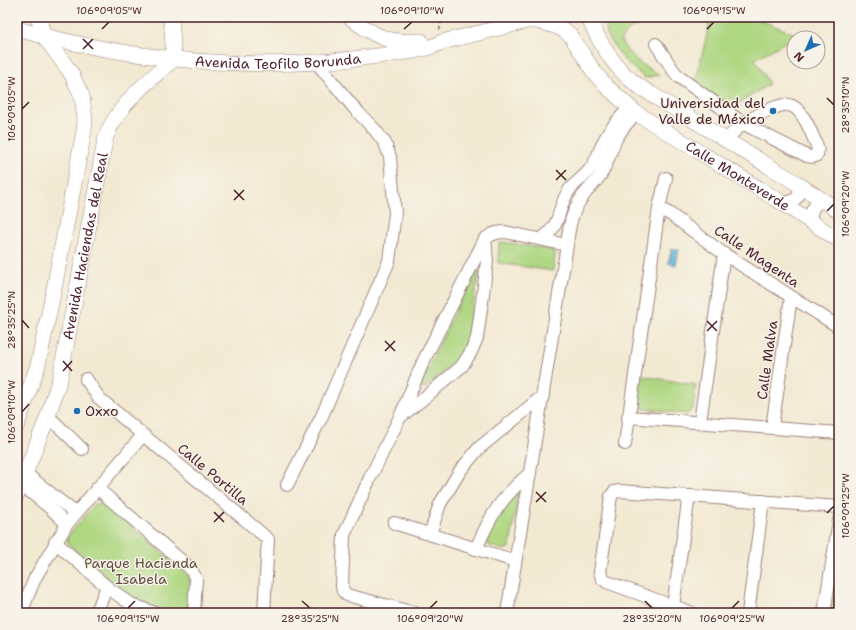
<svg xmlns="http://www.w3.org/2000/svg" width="856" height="630" font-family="'Shantell Sans',sans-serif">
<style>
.green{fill:#afd782;stroke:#7c7b56}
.water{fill:#56b0d4;stroke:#506880}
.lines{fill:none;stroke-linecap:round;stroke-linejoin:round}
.minor-casing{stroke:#9e847e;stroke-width:14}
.major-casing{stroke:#9e847e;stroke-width:16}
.path{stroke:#9e847e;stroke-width:2;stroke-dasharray:3 3;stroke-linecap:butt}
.minor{stroke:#fff;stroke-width:12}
.major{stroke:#fff;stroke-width:15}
.ticks{fill:none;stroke:#4a1f2b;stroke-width:1.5}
.poi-dot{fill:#1f6fb2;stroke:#f7f3e8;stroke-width:1.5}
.labels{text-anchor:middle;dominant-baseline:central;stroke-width:3;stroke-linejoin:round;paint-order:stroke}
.street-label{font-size:14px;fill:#4a1f2b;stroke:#f7f3e8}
.poi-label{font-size:14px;fill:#4a1f2b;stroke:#f7f3e8;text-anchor:end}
.park-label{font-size:14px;fill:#634d41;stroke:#f7f3e8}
.neatline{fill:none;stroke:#4a1f2b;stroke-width:1.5}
.ticks-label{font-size:10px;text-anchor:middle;fill:#4a1f2b}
</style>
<rect width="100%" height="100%" fill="#f7f3e8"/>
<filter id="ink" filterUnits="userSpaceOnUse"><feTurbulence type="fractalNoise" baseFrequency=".025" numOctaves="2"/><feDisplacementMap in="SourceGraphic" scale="8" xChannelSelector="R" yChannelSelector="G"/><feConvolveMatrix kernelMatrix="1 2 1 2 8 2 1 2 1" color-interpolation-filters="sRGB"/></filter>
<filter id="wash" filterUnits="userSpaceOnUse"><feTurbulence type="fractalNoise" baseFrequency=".012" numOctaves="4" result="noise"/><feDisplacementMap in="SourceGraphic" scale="16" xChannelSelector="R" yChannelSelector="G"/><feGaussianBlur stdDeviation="0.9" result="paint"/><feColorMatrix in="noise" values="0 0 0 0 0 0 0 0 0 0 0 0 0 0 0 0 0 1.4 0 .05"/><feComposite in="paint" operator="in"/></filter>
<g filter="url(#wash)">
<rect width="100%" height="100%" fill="#f2e9d2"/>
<g class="green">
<path d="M 604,17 L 659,17 C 645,24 627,25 621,41 C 630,58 644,66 660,75 L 645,78 L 625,61 L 608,38 Z"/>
<polygon points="711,17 752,17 798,35 755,59 769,84 730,109 695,85"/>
<polygon points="503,242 552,250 555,254 553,271 498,263 499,243"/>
<polygon points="476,266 480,267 466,343 455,362 424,389 420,387"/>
<polygon points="638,375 696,385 693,409 687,414 637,408 634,404"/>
<polygon points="513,492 518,493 510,547 504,550 488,545 486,539 495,516"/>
<path d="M 94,504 L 105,504 L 188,575 L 190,582 L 190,607 L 184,613 C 166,613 148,607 132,599 L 68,544 L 67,538 Z"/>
<polygon points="839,555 839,613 830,613"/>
</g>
<polygon class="water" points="672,248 679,250 676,265 668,263"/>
</g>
<g filter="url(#ink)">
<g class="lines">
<defs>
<g id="minor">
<path d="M 656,44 L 673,70 L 679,77 L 744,124 L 807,156 C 822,160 818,147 814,139 C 810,129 801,107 789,105 C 779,103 754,117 744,123 C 737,128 732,134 726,140"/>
<path d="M 784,203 C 796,201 802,197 798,184"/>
<polyline points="659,208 670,214 724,254 839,327"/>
<path d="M 811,221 C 810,211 813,205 822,200"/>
<path d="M 541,239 C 564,224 556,207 570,189 C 577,181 587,175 593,165 C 598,157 600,148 605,139 C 611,127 620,118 629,108"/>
<polyline points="86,379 99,398 268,539 264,613"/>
<polyline points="48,416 82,449"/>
<polyline points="400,417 429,394 462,366 471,352 477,338 482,302 487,261 485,239"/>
<polyline points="628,417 839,433"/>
<polyline points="700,422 724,254"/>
<polyline points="772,428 791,297"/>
<polyline points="625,444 659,208 666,178"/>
<polyline points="25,473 75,513"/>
<polyline points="21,484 49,507 67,524"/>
<polyline points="287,485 321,418 389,261 395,213 390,157 385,143 375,130 355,109 316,62"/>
<polyline points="97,488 191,569 196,579 194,613"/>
<polyline points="394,523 515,561"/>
<polyline points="430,534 440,504 460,471 479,448 543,396"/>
<polyline points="55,542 107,587 131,604 155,613"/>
<path d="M 476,549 C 491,514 501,498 530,473"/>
<polyline points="673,606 689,496"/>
<polyline points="21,613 35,578 67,524 143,435"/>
<polyline points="96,613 107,587"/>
<path d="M 415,613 L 347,595 L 343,591 L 342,586 L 344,535 L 370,478 L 400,417 L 423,362 L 485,239 C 492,234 496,232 505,232 L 567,245"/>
<path d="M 507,613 L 567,245 C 569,224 573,207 587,191 C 592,185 597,181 601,174 C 607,164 610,153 614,143 C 619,131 628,122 636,113"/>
<polyline points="692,613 607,582 602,578 600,572 611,496 614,492 620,491 839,507"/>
<polyline points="748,613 763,501"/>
<polyline points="824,613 839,520"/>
</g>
<g id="major">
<path d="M 350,17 C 374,37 390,44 421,41"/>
<path d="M 588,17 C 598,39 611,64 630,79 C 636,85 644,89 651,94 L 798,184 L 839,211"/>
<path id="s1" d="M 533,20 L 555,26 L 564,30 L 571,36 L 594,72 L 606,86 L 636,113 L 776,199 L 839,240"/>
<path id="s2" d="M 17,29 C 133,61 257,73 377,56 C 397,53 424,52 442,42 L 544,17"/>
<polyline points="17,425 38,365 54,289 84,131 85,120 82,96 71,73 44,36 38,17"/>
<path id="s3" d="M 17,494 L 48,416 L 60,378 L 106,136 C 120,103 148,81 174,59 L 171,17"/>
</g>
</defs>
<use href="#minor" class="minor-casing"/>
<use href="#major" class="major-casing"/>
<polyline class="path" points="440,30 440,24 445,17"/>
<use href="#minor" class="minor"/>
<use href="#major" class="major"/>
</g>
</g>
<path class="ticks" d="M 102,29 L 109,22M 404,29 L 412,22M 707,29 L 714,22M 83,39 L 93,49M 83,49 L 93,39M 827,98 L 834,105M 22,109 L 29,102M 556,170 L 566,180M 556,180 L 566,170M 234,190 L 244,200M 234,200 L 244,190M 827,211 L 834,204M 22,320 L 29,328M 707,321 L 717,331M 707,331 L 717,321M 385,341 L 395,351M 385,351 L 395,341M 63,361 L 72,371M 63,371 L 72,361M 22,412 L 29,404M 536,492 L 546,502M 536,502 L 546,492M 214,512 L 224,522M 827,513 L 834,506M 214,522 L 224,512M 302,601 L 310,608M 645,601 L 652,608M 128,608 L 135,601M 430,608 L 437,601M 732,608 L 739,601"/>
<g class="poi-dot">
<circle cx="773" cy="111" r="4"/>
<circle cx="77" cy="411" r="4"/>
</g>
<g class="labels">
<g class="street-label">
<text stroke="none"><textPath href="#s2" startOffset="264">Avenida Teofilo Borunda</textPath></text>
<text stroke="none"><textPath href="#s1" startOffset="263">Calle Monteverde</textPath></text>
<text stroke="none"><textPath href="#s3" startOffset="258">Avenida Haciendas del Real</textPath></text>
<text transform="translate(757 256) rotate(34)">Calle Magenta</text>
<text transform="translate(767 360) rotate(-82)">Calle Malva</text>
<text transform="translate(213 474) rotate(40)">Calle Portilla</text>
</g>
<g class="poi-label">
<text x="765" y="103">Universidad del<tspan x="765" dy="16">Valle de México</tspan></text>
<text x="85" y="411" text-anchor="start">Oxxo</text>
</g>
<g class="park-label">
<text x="141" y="563">Parque Hacienda<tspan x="141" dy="16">Isabela</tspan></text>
</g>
</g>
<rect width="856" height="630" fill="none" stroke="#f7f3e8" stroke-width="44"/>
<g transform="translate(806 50) rotate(225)"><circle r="19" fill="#f7f3e8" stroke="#b29e9c"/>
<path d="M0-3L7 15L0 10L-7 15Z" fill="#1f6fb2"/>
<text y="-6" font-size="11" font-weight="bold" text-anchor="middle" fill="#4a1f2b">N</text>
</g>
<rect x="22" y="22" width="812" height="586" class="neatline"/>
<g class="ticks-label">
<text x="109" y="14">106°09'05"W</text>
<text x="412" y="14">106°09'10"W</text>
<text x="714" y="14">106°09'15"W</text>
<text transform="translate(845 105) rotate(-90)" y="4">28°35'10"N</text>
<text transform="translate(11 109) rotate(-90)" y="4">106°09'05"W</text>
<text transform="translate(845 204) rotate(-90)" y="4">106°09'20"W</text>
<text transform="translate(11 320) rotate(-90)" y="4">28°35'25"N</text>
<text transform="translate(11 412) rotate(-90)" y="4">106°09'10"W</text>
<text transform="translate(845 506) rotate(-90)" y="4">106°09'25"W</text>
<text x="128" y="622">106°09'15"W</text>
<text x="310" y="622">28°35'25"N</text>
<text x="430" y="622">106°09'20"W</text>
<text x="652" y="622">28°35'20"N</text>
<text x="732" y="622">106°09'25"W</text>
</g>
</svg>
